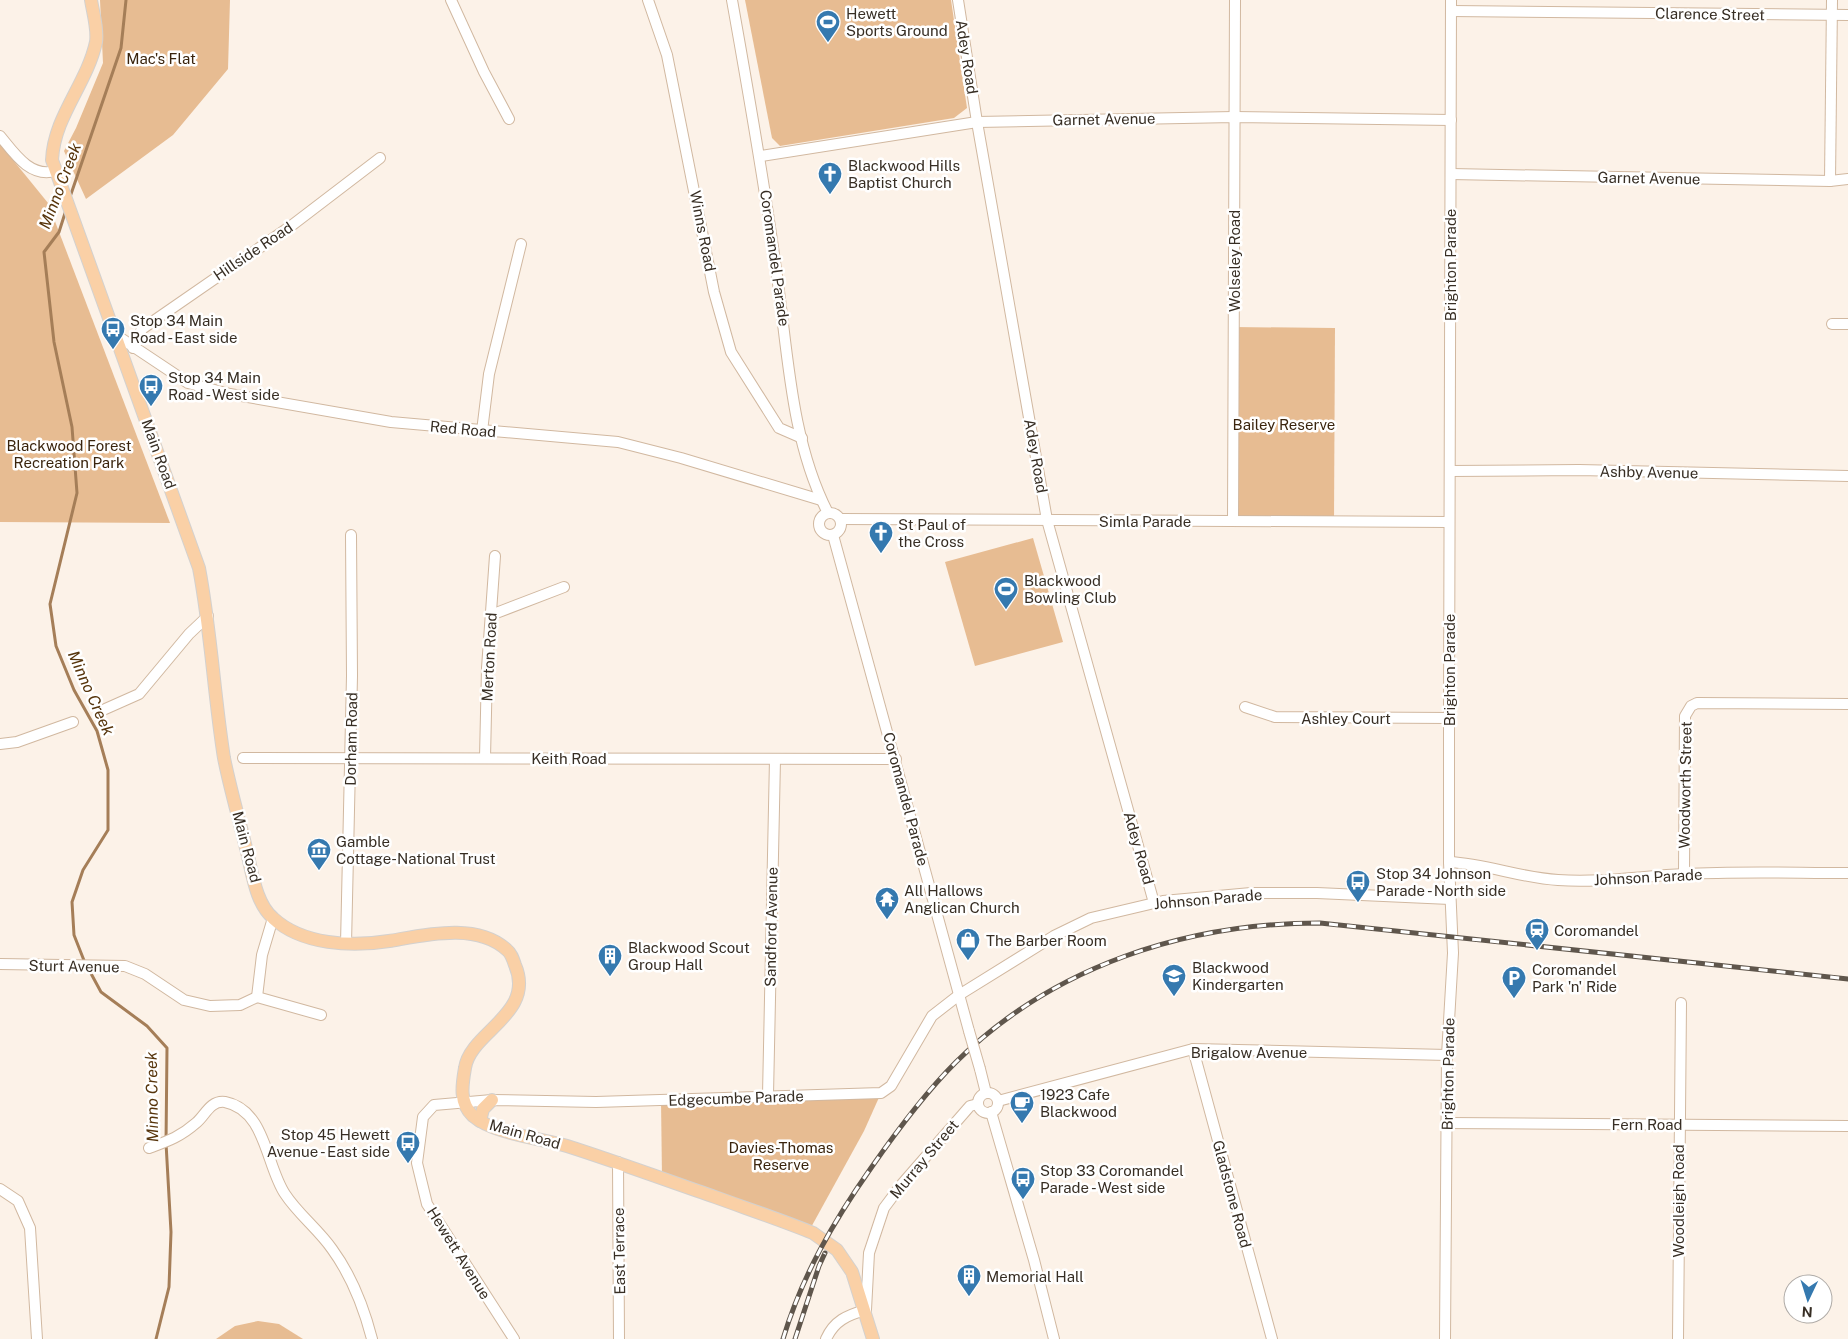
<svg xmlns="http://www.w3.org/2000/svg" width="1848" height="1339" font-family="'Public Sans',sans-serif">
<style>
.green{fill:#e7bc92}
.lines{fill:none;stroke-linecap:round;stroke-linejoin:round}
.stream{stroke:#a57e58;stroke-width:3}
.minor-casing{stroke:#d1b8a0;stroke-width:12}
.major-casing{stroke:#d3d1cf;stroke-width:14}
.minor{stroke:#fff;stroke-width:10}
.major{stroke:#fad0a6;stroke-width:12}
.rail-casing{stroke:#5f564c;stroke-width:5}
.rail{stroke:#fff;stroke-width:3;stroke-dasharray:9;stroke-linecap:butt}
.minor-bridge-casing{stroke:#d1b8a0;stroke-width:12;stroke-linecap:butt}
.minor-bridge{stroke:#fff;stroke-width:10}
.labels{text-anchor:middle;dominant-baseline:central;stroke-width:5;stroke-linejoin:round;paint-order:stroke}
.poi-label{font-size:15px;fill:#372e24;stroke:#fff;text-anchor:start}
.street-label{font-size:15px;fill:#372e24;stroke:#fff}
.park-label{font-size:15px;fill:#3a240d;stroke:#fff}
.water-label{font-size:16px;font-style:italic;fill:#57350c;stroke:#fff}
</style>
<rect width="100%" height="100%" fill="#fcf2e8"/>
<g class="green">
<polygon points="100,0 230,0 228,69 173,135 86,199 64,151 76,128 103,63"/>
<polygon points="745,0 951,0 967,108 954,118 780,146 772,138"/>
<polygon points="0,144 48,203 170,523 0,522"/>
<polygon points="1233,327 1335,328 1334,522 1233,521"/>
<polygon points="1033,538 1063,642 975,666 945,562"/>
<polygon points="881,1093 864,1131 809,1231 662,1178 661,1100"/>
<polygon points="258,1321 279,1324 303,1339 216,1339 235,1326"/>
</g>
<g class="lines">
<g class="stream">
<polyline points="70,197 121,48 126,0"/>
<polyline points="66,210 59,232 44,252 54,342 72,427 77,493 50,604 56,646 74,690 97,731 108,770 108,830 83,870 72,902 74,935 85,963"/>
<polyline points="88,968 101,992 147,1026 167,1048 166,1143 171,1232 169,1287 156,1339"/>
</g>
<defs>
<g id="minor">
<polyline points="451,0 484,72 509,119"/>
<polyline points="648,0 667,55 714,292 731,352 779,428 802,438"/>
<path d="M 732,0 C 748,90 764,179 776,269 C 788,350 790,439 828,513"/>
<polyline points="958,0 977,122 1047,520 1154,903"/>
<polyline points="1451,11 1848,15"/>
<path d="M 0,136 C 14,153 30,178 55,171"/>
<polyline points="761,156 977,122 1234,117 1451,120"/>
<polyline points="1451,174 1830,181 1848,179"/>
<polyline points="1830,181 1832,0"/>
<polyline points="1832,324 1848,324"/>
<polyline points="116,335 188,383 230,394 391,422 618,442 681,458 821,500"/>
<polyline points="133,348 142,329 291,226 380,158"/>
<polyline points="482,431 489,374 521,244"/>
<polyline points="1450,471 1579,470 1848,476"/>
<circle cx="830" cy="524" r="11"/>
<polyline points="841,519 1449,522"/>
<polyline points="1233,521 1235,0"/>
<polyline points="833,535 969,1031"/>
<polyline points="491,615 564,587"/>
<polyline points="1245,707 1275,717 1449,718"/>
<polyline points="103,710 139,694 189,634 208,616"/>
<polyline points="0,744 17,742 73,722"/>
<polyline points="243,758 896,759"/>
<polyline points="485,758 487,668 495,556"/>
<path d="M 1449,862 C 1487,864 1521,878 1558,880 C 1600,883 1642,876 1684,874 C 1738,871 1793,873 1848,873"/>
<polyline points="1684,874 1685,716 1691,706 1697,703 1848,704"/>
<polyline points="346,944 352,676 351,535"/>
<polyline points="0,964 125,966 145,974 184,1000 210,1006 240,1005 257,997"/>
<polyline points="257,997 262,955 273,918"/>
<polyline points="257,997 321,1015"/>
<polyline points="1193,1049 1272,1339"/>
<polyline points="980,1069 986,1093"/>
<circle cx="988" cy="1103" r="10"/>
<polyline points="768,1095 775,759"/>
<polyline points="998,1101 1193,1049 1447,1055"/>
<polyline points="991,1112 1034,1260 1054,1339"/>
<polyline points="1447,1123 1848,1126"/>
<path d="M 149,1148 C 168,1141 180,1137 196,1123 C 205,1116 210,1100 225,1102 C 266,1110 266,1166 285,1194 C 298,1214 318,1229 332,1249 C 351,1275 364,1308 372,1339"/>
<polyline points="618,1162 619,1339"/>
<polyline points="0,1189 18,1201 30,1228 37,1339"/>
<polyline points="514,1339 427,1204 417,1163 423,1117 434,1105 492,1100 596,1102 881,1093 891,1086 932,1016 959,995 1054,936 1091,918 1163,901 1251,893 1317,893 1450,899"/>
<path d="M 826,1339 C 834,1321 847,1315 866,1310 L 869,1253 L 884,1208 L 902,1184 L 970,1106 L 978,1104"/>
<polyline points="1445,1339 1447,1055 1453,953 1449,862 1449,718 1451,0"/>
<polyline points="1678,1339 1681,1003"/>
</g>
<g id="major">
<path d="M 91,0 C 93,13 98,29 96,42 C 87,84 54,116 52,160 L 199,568 C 211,631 214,695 224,758 C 230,788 239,819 246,848 C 252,870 255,903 273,918 C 302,945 352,947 389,941 C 425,935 477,922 507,950 C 511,953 513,959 515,965 C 536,1014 470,1032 465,1068 C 462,1085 459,1103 473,1116 C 494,1134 540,1138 567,1146 C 617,1162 666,1180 715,1197 C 748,1209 781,1220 813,1233 L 837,1250 L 852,1272 L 873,1339"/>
<polyline points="480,1121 483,1109 492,1100"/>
</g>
</defs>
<use href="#minor" class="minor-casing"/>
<use href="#major" class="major-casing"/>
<use href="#minor" class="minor"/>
<use href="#major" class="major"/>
<defs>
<g id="rail">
<path d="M 783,1339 C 802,1276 833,1222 871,1168 C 896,1132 924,1094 956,1062 C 1053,966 1186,923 1320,923 L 1848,979"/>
<polyline points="795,1339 819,1266 825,1253"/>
</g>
</defs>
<use href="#rail" class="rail-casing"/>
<use href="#rail" class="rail"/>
<defs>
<polyline id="minor-bridge" points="969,1031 980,1069"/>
</defs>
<use href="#minor-bridge" class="minor-bridge-casing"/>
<use href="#minor-bridge" class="minor-bridge"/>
</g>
<defs>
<symbol id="stadium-pin" viewBox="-11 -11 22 30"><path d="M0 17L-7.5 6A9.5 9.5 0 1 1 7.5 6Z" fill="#3579af" stroke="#fff"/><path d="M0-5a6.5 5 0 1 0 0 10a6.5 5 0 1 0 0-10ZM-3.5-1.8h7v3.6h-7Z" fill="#fff"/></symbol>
<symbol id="church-pin" viewBox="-11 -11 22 30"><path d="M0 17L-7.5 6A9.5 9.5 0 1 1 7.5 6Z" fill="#3579af" stroke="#fff"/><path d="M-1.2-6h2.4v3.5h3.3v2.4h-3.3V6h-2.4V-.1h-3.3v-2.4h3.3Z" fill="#fff"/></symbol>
<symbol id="bus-pin" viewBox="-11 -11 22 30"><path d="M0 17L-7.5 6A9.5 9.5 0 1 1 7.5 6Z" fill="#3579af" stroke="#fff"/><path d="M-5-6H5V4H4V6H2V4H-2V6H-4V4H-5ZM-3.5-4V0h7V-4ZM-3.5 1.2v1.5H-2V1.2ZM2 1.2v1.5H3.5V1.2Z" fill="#fff"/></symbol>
<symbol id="museum-pin" viewBox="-11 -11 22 30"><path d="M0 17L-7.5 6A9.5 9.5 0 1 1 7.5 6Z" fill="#3579af" stroke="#fff"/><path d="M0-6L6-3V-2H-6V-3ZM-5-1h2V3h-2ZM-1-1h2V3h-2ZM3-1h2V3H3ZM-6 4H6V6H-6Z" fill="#fff"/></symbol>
<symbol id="temple-pin" viewBox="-11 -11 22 30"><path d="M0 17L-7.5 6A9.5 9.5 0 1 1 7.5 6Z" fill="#3579af" stroke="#fff"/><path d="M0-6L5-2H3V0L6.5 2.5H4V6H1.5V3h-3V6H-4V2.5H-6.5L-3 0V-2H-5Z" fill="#fff"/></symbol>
<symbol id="station-pin" viewBox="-11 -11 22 30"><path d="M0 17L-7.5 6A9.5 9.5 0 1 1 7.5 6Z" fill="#3579af" stroke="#fff"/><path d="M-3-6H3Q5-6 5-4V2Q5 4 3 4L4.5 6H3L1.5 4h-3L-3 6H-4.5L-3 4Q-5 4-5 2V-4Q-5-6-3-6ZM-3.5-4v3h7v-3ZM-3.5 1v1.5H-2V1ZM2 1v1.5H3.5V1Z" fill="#fff"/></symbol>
<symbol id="shop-pin" viewBox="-11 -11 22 30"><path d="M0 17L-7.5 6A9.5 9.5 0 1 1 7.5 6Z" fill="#3579af" stroke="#fff"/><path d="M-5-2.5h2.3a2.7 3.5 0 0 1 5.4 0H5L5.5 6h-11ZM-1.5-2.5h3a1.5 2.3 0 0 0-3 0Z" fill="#fff"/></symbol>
<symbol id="building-pin" viewBox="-11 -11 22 30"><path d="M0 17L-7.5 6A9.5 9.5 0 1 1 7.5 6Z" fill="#3579af" stroke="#fff"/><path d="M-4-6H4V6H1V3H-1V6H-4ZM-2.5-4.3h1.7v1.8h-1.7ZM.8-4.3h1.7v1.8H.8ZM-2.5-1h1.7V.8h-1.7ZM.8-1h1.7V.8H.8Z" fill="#fff"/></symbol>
<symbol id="school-pin" viewBox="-11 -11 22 30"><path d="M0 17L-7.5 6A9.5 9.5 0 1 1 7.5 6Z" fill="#3579af" stroke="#fff"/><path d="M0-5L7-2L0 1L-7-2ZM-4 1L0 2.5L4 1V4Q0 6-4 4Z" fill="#fff"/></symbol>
<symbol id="parking-pin" viewBox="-11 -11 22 30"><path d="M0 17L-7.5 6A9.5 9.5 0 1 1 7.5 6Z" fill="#3579af" stroke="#fff"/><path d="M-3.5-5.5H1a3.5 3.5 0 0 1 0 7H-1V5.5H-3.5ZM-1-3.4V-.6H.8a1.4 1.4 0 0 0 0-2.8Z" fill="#fff"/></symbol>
<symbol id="cafe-pin" viewBox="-11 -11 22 30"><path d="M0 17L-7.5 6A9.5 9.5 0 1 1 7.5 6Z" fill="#3579af" stroke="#fff"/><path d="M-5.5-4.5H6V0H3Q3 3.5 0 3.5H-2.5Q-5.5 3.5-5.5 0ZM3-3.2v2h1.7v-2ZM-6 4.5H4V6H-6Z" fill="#fff"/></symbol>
</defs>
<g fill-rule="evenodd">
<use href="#stadium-pin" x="814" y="8" width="28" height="38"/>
<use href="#church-pin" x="816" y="160" width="28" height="38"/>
<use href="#bus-pin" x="99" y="315" width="28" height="38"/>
<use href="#bus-pin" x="137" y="372" width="28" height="38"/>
<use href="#church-pin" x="867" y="519" width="28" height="38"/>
<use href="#stadium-pin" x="992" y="575" width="28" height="38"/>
<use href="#museum-pin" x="305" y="836" width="28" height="38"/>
<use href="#bus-pin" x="1344" y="868" width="28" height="38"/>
<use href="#temple-pin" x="873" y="885" width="28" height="38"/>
<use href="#station-pin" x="1523" y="916" width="28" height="38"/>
<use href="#shop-pin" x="954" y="926" width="28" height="38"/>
<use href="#building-pin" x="596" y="942" width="28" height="38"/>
<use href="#school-pin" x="1160" y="962" width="28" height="38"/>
<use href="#parking-pin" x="1500" y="964" width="28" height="38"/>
<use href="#cafe-pin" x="1008" y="1089" width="28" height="38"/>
<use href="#bus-pin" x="394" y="1129" width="28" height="38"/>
<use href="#bus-pin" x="1009" y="1165" width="28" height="38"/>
<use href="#building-pin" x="955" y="1262" width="28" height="38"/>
</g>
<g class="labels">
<g class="poi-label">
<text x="846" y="13">Hewett<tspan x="846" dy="17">Sports Ground</tspan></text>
<text x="848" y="165">Blackwood Hills<tspan x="848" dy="17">Baptist Church</tspan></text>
<text x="130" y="320">Stop 34 Main<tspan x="130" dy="17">Road - East side</tspan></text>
<text x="168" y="377">Stop 34 Main<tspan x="168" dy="17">Road - West side</tspan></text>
<text x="898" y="524">St Paul of<tspan x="898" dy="17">the Cross</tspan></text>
<text x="1024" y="580">Blackwood<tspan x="1024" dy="17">Bowling Club</tspan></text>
<text x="336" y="841">Gamble<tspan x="336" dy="17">Cottage-National Trust</tspan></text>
<text x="1376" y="873">Stop 34 Johnson<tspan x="1376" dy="17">Parade - North side</tspan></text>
<text x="904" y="890">All Hallows<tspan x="904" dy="17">Anglican Church</tspan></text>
<text x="1554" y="930">Coromandel</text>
<text x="986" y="940">The Barber Room</text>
<text x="628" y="947">Blackwood Scout<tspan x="628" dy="17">Group Hall</tspan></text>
<text x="1192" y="967">Blackwood<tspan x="1192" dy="17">Kindergarten</tspan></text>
<text x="1532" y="969">Coromandel<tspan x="1532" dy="17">Park 'n' Ride</tspan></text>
<text x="1040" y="1094">1923 Cafe<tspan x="1040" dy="17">Blackwood</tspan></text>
<text x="390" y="1134" text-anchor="end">Stop 45 Hewett<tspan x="390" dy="17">Avenue - East side</tspan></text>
<text x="1040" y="1170">Stop 33 Coromandel<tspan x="1040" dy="17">Parade - West side</tspan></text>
<text x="986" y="1276">Memorial Hall</text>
</g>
<g class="street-label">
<text transform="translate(1710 14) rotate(1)">Clarence Street</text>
<text transform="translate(967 57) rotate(81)">Adey Road</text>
<text transform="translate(1104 119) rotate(-1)">Garnet Avenue</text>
<text transform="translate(1649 178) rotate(1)">Garnet Avenue</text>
<text transform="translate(703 231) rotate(79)">Winns Road</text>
<text transform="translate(253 251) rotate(-34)">Hillside Road</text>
<text transform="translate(775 258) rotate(82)">Coromandel Parade</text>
<text transform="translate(1234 261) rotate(-90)">Wolseley Road</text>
<text transform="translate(1450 265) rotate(-90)">Brighton Parade</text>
<text transform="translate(463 429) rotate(5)">Red Road</text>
<text transform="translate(159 454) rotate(70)">Main Road</text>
<text transform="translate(1036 456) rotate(80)">Adey Road</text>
<text transform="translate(1649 472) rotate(1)">Ashby Avenue</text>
<text x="1145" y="521">Simla Parade</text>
<text transform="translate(489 657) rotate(-87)">Merton Road</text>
<text transform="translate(1449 670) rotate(-90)">Brighton Parade</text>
<text x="1346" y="718">Ashley Court</text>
<text transform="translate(351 739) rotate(-89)">Dorham Road</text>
<text x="569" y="758">Keith Road</text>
<text transform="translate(1685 785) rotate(-89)">Woodworth Street</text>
<text transform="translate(906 799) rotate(75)">Coromandel Parade</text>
<text transform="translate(247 847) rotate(75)">Main Road</text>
<text transform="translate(1139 848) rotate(74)">Adey Road</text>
<text transform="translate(1648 877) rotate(-3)">Johnson Parade</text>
<text transform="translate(1208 899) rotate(-5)">Johnson Parade</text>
<text transform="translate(771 927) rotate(-89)">Sandford Avenue</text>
<text transform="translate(74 966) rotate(1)">Sturt Avenue</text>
<text x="1249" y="1052">Brigalow Avenue</text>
<text transform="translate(1448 1074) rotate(-89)">Brighton Parade</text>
<text transform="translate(736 1098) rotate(-2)">Edgecumbe Parade</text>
<text x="1647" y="1124">Fern Road</text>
<text transform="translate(525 1134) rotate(16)">Main Road</text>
<text transform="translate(924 1159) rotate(-50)">Murray Street</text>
<text transform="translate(1232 1194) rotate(75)">Gladstone Road</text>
<text transform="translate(1678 1201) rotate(-90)">Woodleigh Road</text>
<text transform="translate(619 1251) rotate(-91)">East Terrace</text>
<text transform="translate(459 1253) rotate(58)">Hewett Avenue</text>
</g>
<g class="park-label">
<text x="161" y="58">Mac's Flat</text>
<text x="1284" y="424">Bailey Reserve</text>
<text x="69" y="445">Blackwood Forest<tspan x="69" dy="17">Recreation Park</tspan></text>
<text x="781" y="1147">Davies-Thomas<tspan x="781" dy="17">Reserve</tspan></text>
</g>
<g class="water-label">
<text transform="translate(60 186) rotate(-69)">Minno Creek</text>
<text transform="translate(91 693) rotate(66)">Minno Creek</text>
<text transform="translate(152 1097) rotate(-91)">Minno Creek</text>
</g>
</g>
<g transform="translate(1808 1299) rotate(184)"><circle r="24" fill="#ffffff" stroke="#afaba7"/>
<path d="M0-4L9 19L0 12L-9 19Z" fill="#3579af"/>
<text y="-8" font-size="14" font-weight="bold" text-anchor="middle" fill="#372e24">N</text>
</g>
</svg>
